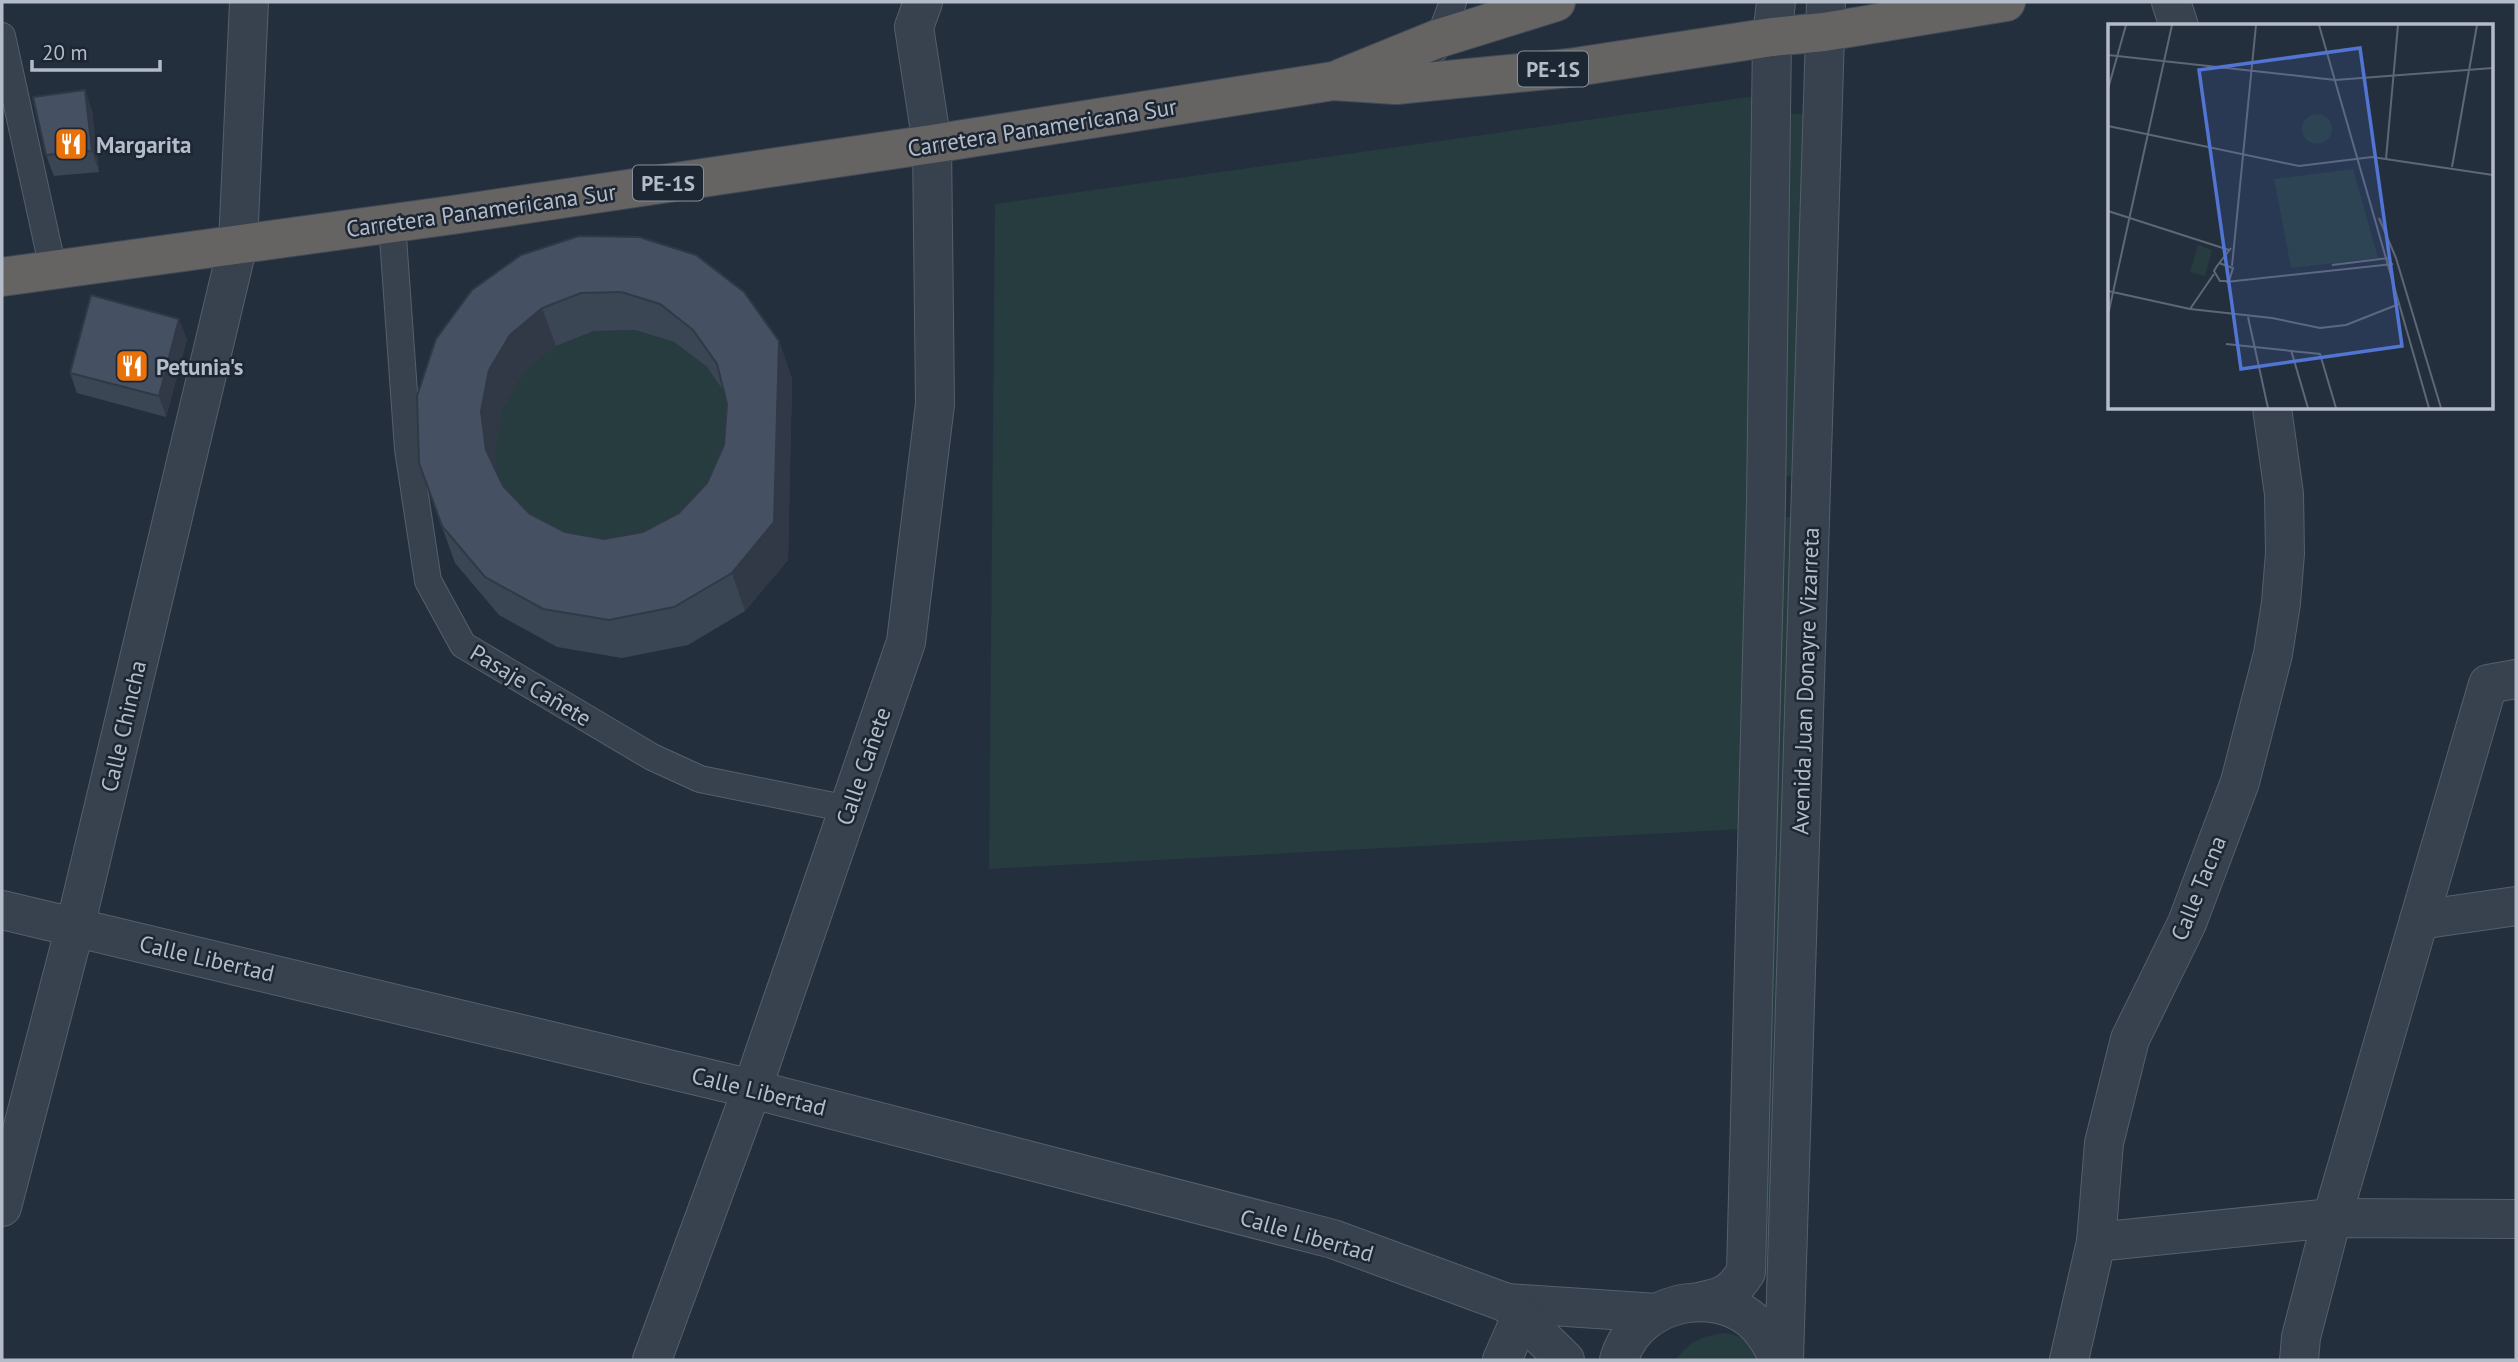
<svg xmlns="http://www.w3.org/2000/svg" width="2518" height="1362" font-family="'PT Sans',sans-serif">
<style>
.green{fill:#263c3f}
.lines{fill:none;stroke-linecap:round;stroke-linejoin:round}
.service-casing{stroke:#565f6c;stroke-width:28}
.minor-casing{stroke:#565f6c;stroke-width:40}
.trunk-casing{stroke:#434c59;stroke-width:40}
.service{stroke:#38414e;stroke-width:26}
.minor{stroke:#38414e;stroke-width:38}
.trunk{stroke:#656462;stroke-width:38}
.wall{fill:#3b4654;fill-rule:evenodd}
.shaded-wall{fill:#303945}
.building{fill:#455162;stroke:#303945;stroke-width:2;fill-rule:evenodd}
.labels{text-anchor:middle;dominant-baseline:central;stroke-width:5;stroke-linejoin:round;paint-order:stroke}
.shield{fill:#1d2633;stroke:#878f9c;stroke-width:2}
.shield-label{font-size:21px;font-weight:bold;fill:#b4bcc9}
.street-label{font-size:23px;fill:#b4bcc9;stroke:#1d2633}
.poi-label{font-size:23px;font-weight:bold;fill:#b4bcc9;stroke:#1d2633;text-anchor:start}
.inset-road{fill:none;stroke:#5e6776;stroke-width:2}
.view{fill:#5274d3;fill-opacity:0.15;stroke:#5274d3;stroke-width:3.5}
.inset-edge{fill:none;stroke:#b4bcc9;stroke-width:3.5}
</style>
<rect width="100%" height="100%" fill="#242f3e"/>
<g class="green">
<polygon points="1763,95 1743,829 989,869 995,204"/>
<polygon points="1791,114 1813,114 1803,476 1778,476"/>
<polygon points="635,330 674,342 707,367 730,401 738,483 579,570 500,488 495,449 503,408 524,372 556,346 594,331"/>
<polygon points="1778,517 1800,517 1781,1243 1758,1241"/>
<path d="M 1725,1333 L 1743,1337 L 1772,1360 L 1676,1360 C 1688,1342 1704,1335 1725,1333 Z"/>
</g>
<g class="lines">
<defs>
<g id="service">
<polyline points="2,36 53,269"/>
<polyline points="1435,49 1453,2"/>
<polyline points="392,223 408,449 428,581 463,645 652,757 700,779 848,809"/>
</g>
<g id="minor">
<polyline points="2171,2 2179,26"/>
<polyline points="2,910 752,1089 1333,1239 1507,1303 1657,1313"/>
<polyline points="2419,920 2516,906"/>
<polyline points="2,1207 75,927 238,244 249,2"/>
<polyline points="2096,1242 2332,1218 2516,1219"/>
<path d="M 1703,1301 C 1725,1297 1734,1291 1746,1272 L 1766,503 L 1772,37 L 1776,2"/>
<polyline points="1507,1303 1565,1360"/>
<polyline points="652,1360 752,1089 906,642 935,404 932,144 914,27 923,2"/>
<polyline points="1502,1360 1521,1317"/>
<path d="M 1619,1360 C 1637,1296 1730,1281 1766,1336 C 1771,1344 1776,1351 1778,1360"/>
<polyline points="1784,1360 1826,2"/>
<polyline points="2069,1360 2096,1242 2104,1143 2130,1039 2187,923 2240,782 2273,654 2281,603 2285,553 2284,494 2272,408"/>
<polyline points="2299,1360 2301,1337 2332,1218 2488,684 2516,679"/>
</g>
<g id="trunk">
<polyline points="1341,78 1437,39 1556,2"/>
<polyline points="2,277 452,215 932,144 1333,81 1396,85 1569,68 1772,37 1824,32 2006,2"/>
</g>
</defs>
<use href="#service" class="service-casing"/>
<use href="#minor" class="minor-casing"/>
<use href="#trunk" class="trunk-casing"/>
<use href="#service" class="service"/>
<use href="#minor" class="minor"/>
<use href="#trunk" class="trunk"/>
</g>
<g class="wall">
<polygon points="92,110 99,172 54,176 46,155"/>
<path d="M 521,255 L 779,341 L 792,379 L 788,560 L 745,611 L 688,645 L 622,658 L 557,647 L 499,615 L 455,563 L 419,463 ZM 635,330 L 674,342 L 707,367 L 724,392 L 727,404 L 724,445 L 707,483 L 679,513 L 643,532 L 604,539 L 565,532 L 530,514 L 503,486 L 498,476 L 495,449 L 503,408 L 524,372 L 556,346 L 594,331 Z"/>
<polygon points="187,339 166,417 77,393 70,373"/>
</g>
<g class="shaded-wall">
<polygon points="85,90 92,110 99,172 92,151"/>
<polygon points="542,308 556,346 524,372 503,408 495,449 500,488 486,450 481,411 489,370 510,335"/>
<polygon points="179,319 187,339 166,417 159,396"/>
<polygon points="779,341 792,379 788,560 745,611 732,573"/>
</g>
<g class="building">
<polygon points="85,90 92,151 46,155 33,97"/>
<path d="M 579,236 L 639,237 L 696,255 L 744,292 L 779,341 L 774,522 L 732,573 L 674,607 L 609,620 L 543,609 L 485,577 L 442,526 L 419,463 L 417,396 L 436,339 L 472,290 L 521,255 ZM 621,292 L 660,304 L 693,330 L 717,364 L 727,404 L 724,445 L 707,483 L 679,513 L 643,532 L 604,539 L 565,532 L 530,514 L 503,486 L 486,450 L 481,411 L 489,370 L 510,335 L 542,308 L 581,293 Z"/>
<polygon points="91,295 179,319 159,396 70,373"/>
</g>
<defs>
<symbol id="restaurant-square" viewBox="-11 -11 22 22"><rect x="-9" y="-9" width="18" height="18" rx="4" fill="#e8710a" stroke="#1d2633"/><path d="M-5-6h1v4h1v-4h1v4h1v-4h1v5L-1.5 .5V6h-2V.5L-5-1ZM5-6V6H3V1.5H1.5Q1.5-4 5-6Z" fill="#fff"/></symbol>
</defs>
<g fill-rule="evenodd">
<use href="#restaurant-square" x="52" y="125" width="38" height="38"/>
<use href="#restaurant-square" x="113" y="347" width="38" height="38"/>
</g>
<g class="labels">
<g class="shield">
<rect x="1518" y="51.5" width="70" height="35" rx="5"/>
<rect x="633" y="165.5" width="70" height="35" rx="5"/>
</g>
<g class="shield-label">
<text x="1553" y="69">PE-1S</text>
<text x="668" y="183">PE-1S</text>
</g>
<g class="street-label">
<text transform="translate(1042 127) rotate(-9)">Carretera Panamericana Sur</text>
<text transform="translate(481 210) rotate(-8)">Carretera Panamericana Sur</text>
<text transform="translate(1805 681) rotate(-88)">Avenida Juan Donayre Vizarreta</text>
<text transform="translate(531 685) rotate(31)">Pasaje Cañete</text>
<text transform="translate(123 726) rotate(-77)">Calle Chincha</text>
<text transform="translate(863 766) rotate(-71)">Calle Cañete</text>
<text transform="translate(2198 888) rotate(-68)">Calle Tacna</text>
<text transform="translate(207 958) rotate(13)">Calle Libertad</text>
<text transform="translate(759 1091) rotate(14)">Calle Libertad</text>
<text transform="translate(1307 1235) rotate(16)">Calle Libertad</text>
</g>
<g class="poi-label">
<text x="96" y="144">Margarita</text>
<text x="156" y="366">Petunia's</text>
</g>
</g>
<g transform="translate(2108 24)">
<rect width="385" height="385" fill="#242f3e"/>
<path d="M194 105a15 15 0 1 1 30 0a15 15 0 1 1-30 0ZM 245,145 L 270,234 L 183,244 L 166,155 ZM 90,221 L 104,226 L 97,252 L 82,248 Z" fill="#263c3f"/>
<path class="inset-road" d="M 211,1 L 321,384M 0,31 L 227,56 L 385,44M 0,65 L 18,1M 0,102 L 191,142 L 264,133 L 385,151M 278,135 L 290,1M 344,143 L 369,1M 0,187 L 121,226M 271,194 L 288,234 L 333,384M 111,239 L 125,244 L 121,257 L 112,257 L 106,247 L 109,242 L 123,224M 224,241 L 281,234M 124,242 L 148,1M 118,258 L 285,240M 0,267 L 82,285 L 164,294 L 212,304 L 238,301 L 291,280M 82,285 L 106,250M 0,291 L 64,1M 140,293 L 160,384M 118,320 L 212,330 L 228,384M 183,326 L 200,384"/>
<path class="view" d="M 252,24 L 294,322 L 133,345 L 91,46 Z"/>
<rect width="385" height="385" class="inset-edge"/>
</g>
<rect width="2518" height="1362" fill="none" stroke="#b4bcc9" stroke-width="7"/>
<path d="M32 60v10h128v-10" fill="none" stroke="#b4bcc9" stroke-width="3.5"/>
<text x="42" y="60" font-size="21" fill="#b4bcc9" stroke="#1d2633" stroke-width="5" paint-order="stroke">20 m</text>
</svg>
